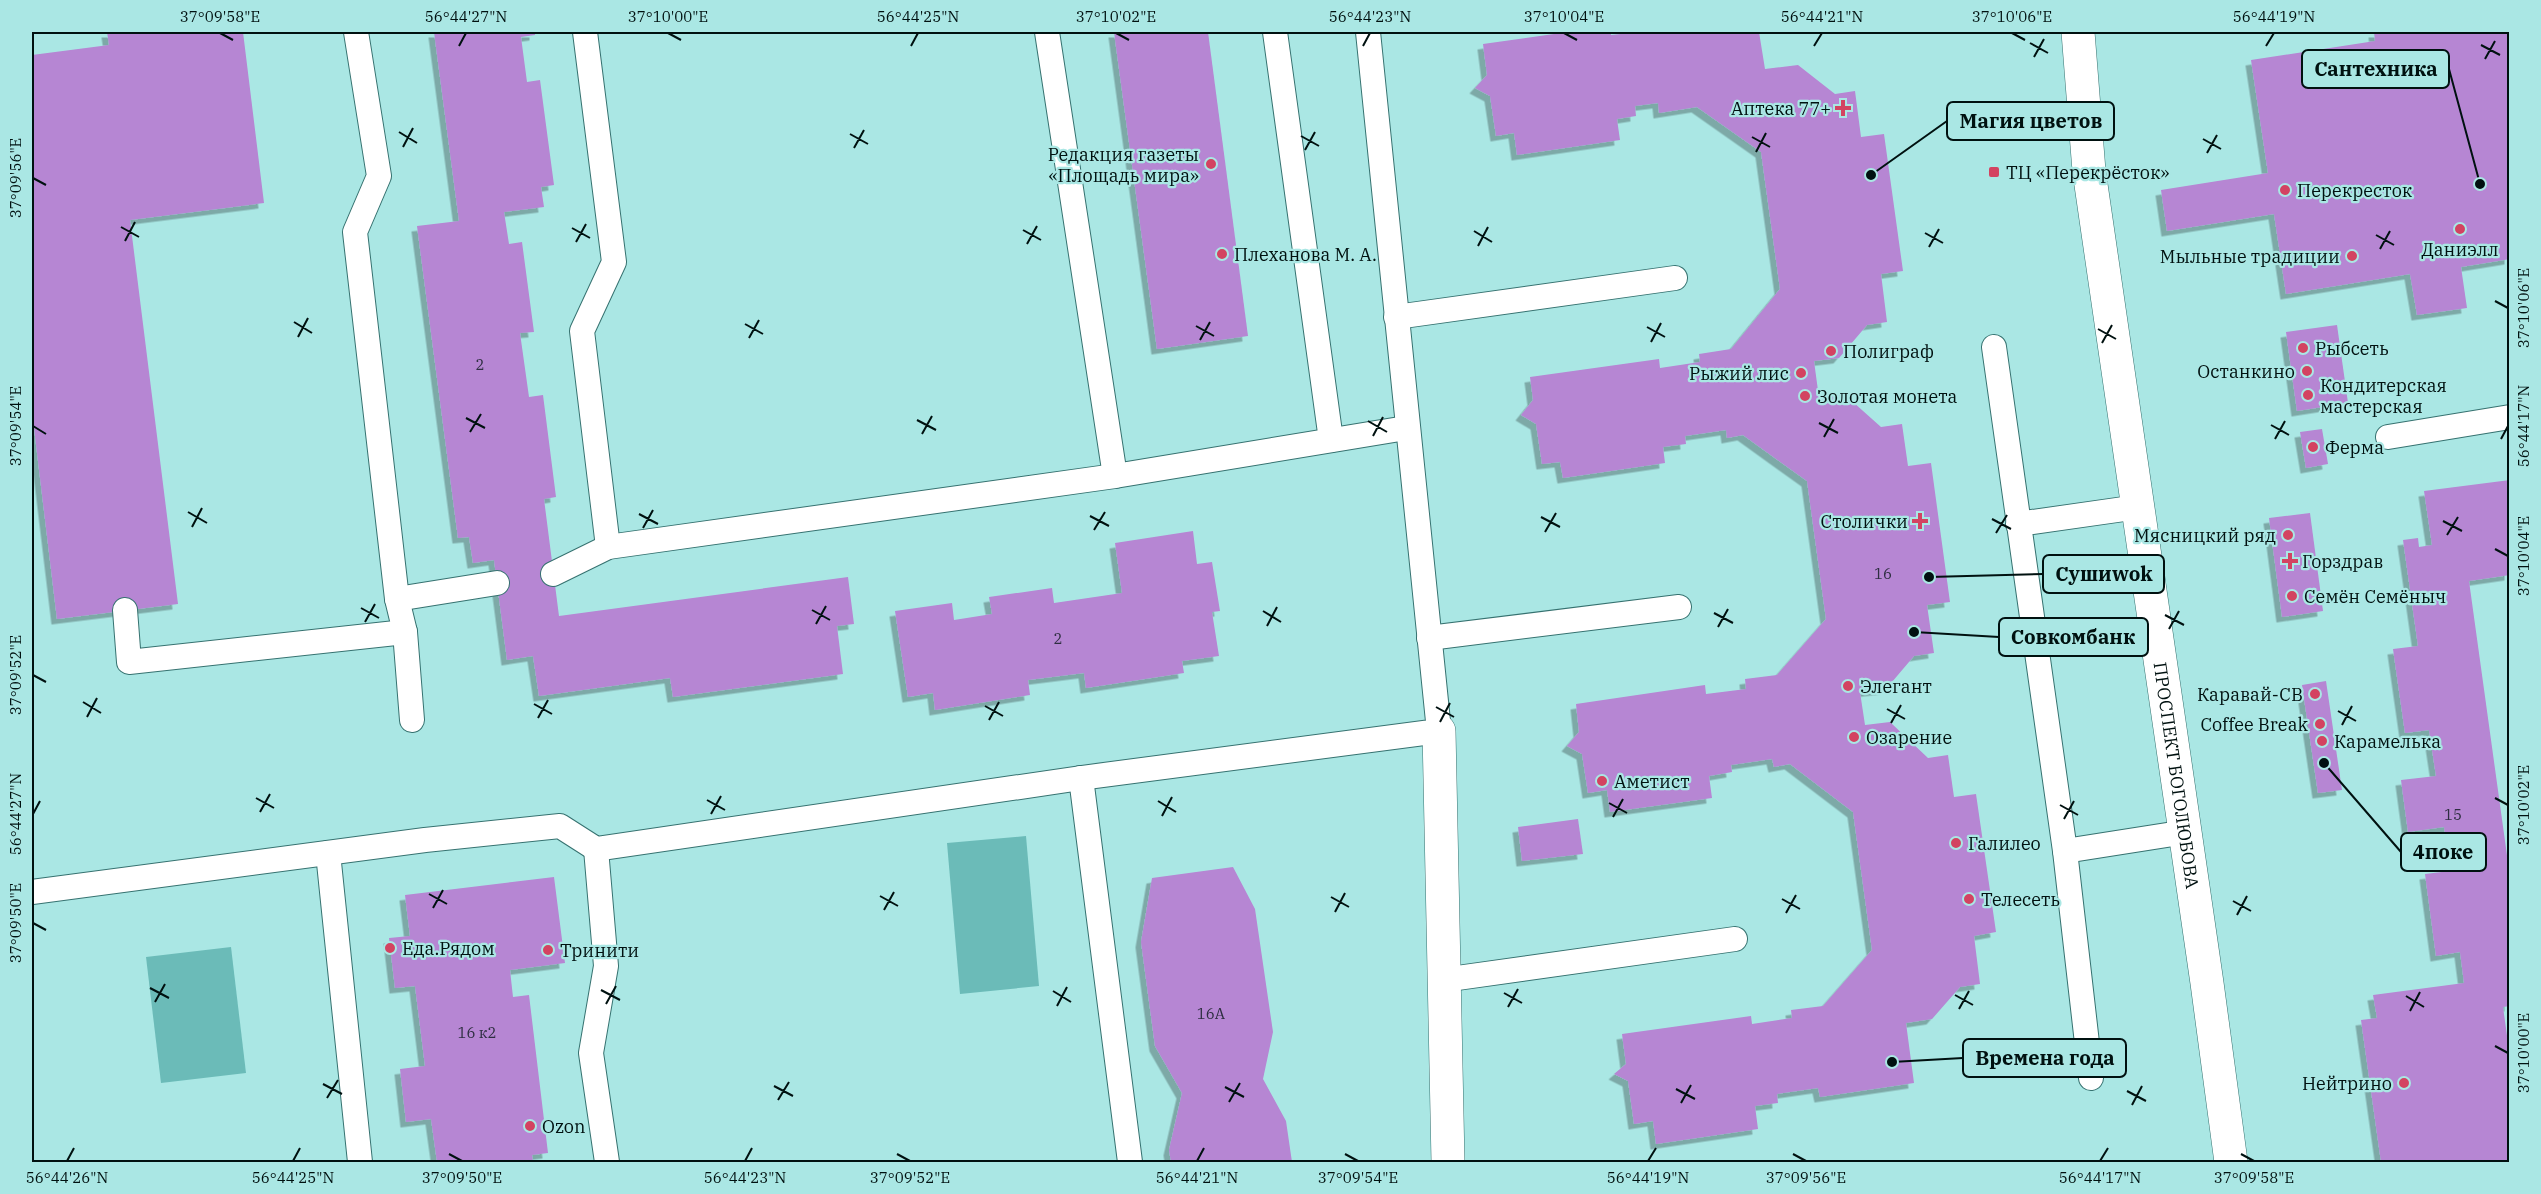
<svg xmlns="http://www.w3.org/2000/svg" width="2541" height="1194" font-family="'IBM Plex Serif',serif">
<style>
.green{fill:#6bbbb8}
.building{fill:#b686d3;filter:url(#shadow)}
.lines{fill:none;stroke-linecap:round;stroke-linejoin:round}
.lane-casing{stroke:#367270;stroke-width:26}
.street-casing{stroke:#367270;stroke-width:34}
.secondary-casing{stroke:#367270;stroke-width:34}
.lane{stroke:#fff;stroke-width:24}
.street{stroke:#fff;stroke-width:33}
.secondary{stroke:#fff;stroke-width:33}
.ticks{fill:none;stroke:#001110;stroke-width:2}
.poi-dot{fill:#d34361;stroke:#aae7e4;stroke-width:2}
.labels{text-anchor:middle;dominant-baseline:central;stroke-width:4.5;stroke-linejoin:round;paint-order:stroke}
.number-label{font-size:15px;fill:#2e2e41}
.poi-label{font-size:18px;fill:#001110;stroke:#aae7e4;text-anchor:start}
.street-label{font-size:18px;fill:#001110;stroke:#aae7e4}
.leader{fill:none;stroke:#001110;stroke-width:2}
.callout-dot{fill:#001110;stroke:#aae7e4;stroke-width:2}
.callout{fill:#aae7e4;stroke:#001110;stroke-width:2}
.callout-label{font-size:20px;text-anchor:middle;font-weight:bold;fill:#001110}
.neatline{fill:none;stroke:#001110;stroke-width:2}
.ticks-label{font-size:15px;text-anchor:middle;fill:#001110}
</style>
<defs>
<filter id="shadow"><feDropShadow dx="-5.5" dy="5.5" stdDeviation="0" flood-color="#0004"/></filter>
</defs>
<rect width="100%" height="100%" fill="#aae7e4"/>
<g class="green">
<polygon points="1026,836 1039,986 960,994 947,843"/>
<polygon points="231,947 246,1073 161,1083 146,957"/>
</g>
<g class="building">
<polygon points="107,32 243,32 264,203 130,220 178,604 57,619 32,411 32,55 109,45"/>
<polygon points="434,32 535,32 535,35 521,37 527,82 540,80 554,185 541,187 544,207 504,212 509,244 522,242 534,332 520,333 529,397 543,395 556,497 544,499 559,616 848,577 854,624 837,626 843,674 673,697 670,678 539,696 533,656 507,660 494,560 473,563 469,537 458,538 417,226 459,221"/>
<polygon points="1114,32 1208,32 1248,336 1157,349"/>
<polygon points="1568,32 1611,32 1611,35 1638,32 1759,32 1765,69 1798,65 1835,94 1855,91 1861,137 1884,134 1903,271 1881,274 1887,322 1867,325 1839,358 1814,361 1819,398 1844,394 1881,427 1902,424 1908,466 1931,463 1950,602 1927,605 1934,653 1914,656 1886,689 1860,692 1865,725 1890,722 1928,758 1948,755 1954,797 1976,794 1996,932 1974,936 1980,984 1960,987 1932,1019 1906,1023 1914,1083 1820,1097 1818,1088 1777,1094 1778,1103 1755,1106 1758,1129 1656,1144 1653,1121 1634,1124 1628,1081 1614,1074 1626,1064 1622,1034 1751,1016 1752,1024 1792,1018 1791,1010 1823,1006 1872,950 1853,812 1790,764 1774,767 1772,759 1731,765 1732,772 1709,776 1712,798 1610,812 1607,790 1588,793 1582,754 1567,746 1579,732 1576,704 1705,685 1706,694 1746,689 1745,679 1777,675 1826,619 1807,481 1743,435 1727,438 1726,430 1685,436 1686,444 1663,447 1665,463 1563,478 1560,462 1542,464 1536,424 1521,415 1533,400 1530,377 1659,359 1660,368 1700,362 1699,354 1731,349 1780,289 1761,152 1697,107 1659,113 1658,103 1635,106 1636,116 1617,119 1620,140 1517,155 1514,133 1496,136 1490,96 1475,88 1487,75 1483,44"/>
<polygon points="2374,32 2510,32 2510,259 2461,267 2467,308 2417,315 2410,274 2286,294 2274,214 2167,231 2161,190 2268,173 2251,60 2375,41"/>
<polygon points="2337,325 2348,403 2297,411 2286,332"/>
<polygon points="2322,429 2328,464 2306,468 2300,432"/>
<polygon points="2510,480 2510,575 2469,581 2510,877 2510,1006 2503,1007 2510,1057 2510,1162 2381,1162 2361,1020 2377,1018 2373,995 2464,983 2460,952 2436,956 2425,874 2450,871 2444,827 2408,832 2401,780 2436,776 2429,730 2405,733 2393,649 2418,646 2403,540 2418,538 2419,547 2432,545 2424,491"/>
<polygon points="2310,513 2323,611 2282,617 2269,518"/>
<polygon points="1193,531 1197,564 1212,562 1220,611 1212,612 1219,656 1182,661 1184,673 1086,688 1084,673 1028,680 1030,695 935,710 933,693 908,697 895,611 952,603 954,620 992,614 989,597 1052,588 1054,603 1122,593 1115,543"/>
<polygon points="2326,681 2342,790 2318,793 2302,685"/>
<polygon points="1578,819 1583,854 1522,861 1518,827"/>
<polygon points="1233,867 1255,909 1273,1032 1263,1079 1286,1121 1292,1162 1171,1162 1169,1150 1182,1093 1155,1046 1141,942 1152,878"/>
<polygon points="554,877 565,963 510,970 513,997 529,995 548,1153 532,1155 533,1162 437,1162 431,1119 406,1122 400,1069 425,1066 415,986 395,988 389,938 410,936 405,895"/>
</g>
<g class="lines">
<defs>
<g id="lane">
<polyline points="356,32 379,176 355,232 397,599 405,632 412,720"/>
<polyline points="585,32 614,262 582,331 608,547"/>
<polyline points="1047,32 1115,476"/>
<polyline points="1275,32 1331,440"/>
<polyline points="1396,317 1675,278"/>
<polyline points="1994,347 2065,851"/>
<polyline points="2388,437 2510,417"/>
<polyline points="2018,524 2138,507"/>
<polyline points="553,574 608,547 1115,476 1406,428"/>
<polyline points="397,599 497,583"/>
<polyline points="125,610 129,662 405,632"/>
<polyline points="1429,638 1679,607"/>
<polyline points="1081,778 1130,1162"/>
<polyline points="596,849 606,966 591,1053 607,1162"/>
<polyline points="328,853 360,1162"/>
<polyline points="32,892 425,840 560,826 596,849 1081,778 1439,731 1368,32"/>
<polyline points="1443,980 1735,939"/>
<polyline points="2091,1078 2065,851 2186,832"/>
</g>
<polyline id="street" points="1439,731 1448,1162"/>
<g id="secondary">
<path id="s1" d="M 2078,32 L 2089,171 L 2207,983 L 2231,1162"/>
</g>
</defs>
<use href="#lane" class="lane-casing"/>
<use href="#street" class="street-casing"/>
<use href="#secondary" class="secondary-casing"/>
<use href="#lane" class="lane"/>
<use href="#street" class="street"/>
<use href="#secondary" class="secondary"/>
</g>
<path class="ticks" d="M 220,33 L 233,40M 668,33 L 681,40M 1116,33 L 1129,40M 1564,33 L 1577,40M 2012,33 L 2025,40M 2030,43 L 2048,53M 2481,45 L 2500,55M 459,46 L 466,33M 911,46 L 918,33M 1363,46 L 1370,33M 1814,46 L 1822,33M 2266,46 L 2274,33M 2034,57 L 2044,39M 2485,59 L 2495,41M 399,132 L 417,143M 850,134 L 868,144M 1301,136 L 1319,146M 1752,137 L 1770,147M 2203,139 L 2221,149M 403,147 L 413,128M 854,148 L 864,130M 1305,150 L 1315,132M 1756,152 L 1766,133M 2207,153 L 2217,135M 33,178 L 46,185M 121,227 L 139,237M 572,228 L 590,238M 1023,230 L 1041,240M 1474,231 L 1492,242M 1925,233 L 1943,243M 2376,235 L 2394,245M 125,241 L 135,222M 576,242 L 586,224M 1027,244 L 1037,226M 1478,246 L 1488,227M 1929,247 L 1939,229M 2380,249 L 2390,231M 2495,301 L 2508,308M 294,322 L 312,333M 745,324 L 763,334M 1196,326 L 1214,336M 1647,327 L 1665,337M 2098,329 L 2116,339M 298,337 L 308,318M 749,338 L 759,320M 1200,340 L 1210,322M 1651,342 L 1661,323M 2102,343 L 2112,325M 466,418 L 485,428M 917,420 L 936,430M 1368,421 L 1387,432M 1819,423 L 1838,433M 2271,425 L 2289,435M 33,426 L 46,434M 470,432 L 481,414M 922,434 L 932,416M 1373,436 L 1383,417M 1824,437 L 1834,419M 2275,439 L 2285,421M 2501,439 L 2508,426M 188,512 L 207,523M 639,514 L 658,524M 1090,516 L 1109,526M 1541,517 L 1560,527M 1992,519 L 2011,529M 2443,521 L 2462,531M 192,527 L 202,508M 643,528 L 653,510M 1094,530 L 1105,512M 1545,532 L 1556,513M 1996,533 L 2007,515M 2447,535 L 2458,517M 2495,549 L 2508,556M 361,608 L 379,618M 812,610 L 830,620M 1263,611 L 1281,622M 1714,613 L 1733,623M 2165,615 L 2184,625M 365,622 L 375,604M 816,624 L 826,606M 1267,626 L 1277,607M 1718,627 L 1728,609M 2169,629 L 2179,611M 33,675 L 46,682M 83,702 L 101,713M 534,704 L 552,714M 985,706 L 1003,716M 1436,707 L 1454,717M 1887,709 L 1905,719M 2338,711 L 2356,721M 87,717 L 97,698M 538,718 L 548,700M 989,720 L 999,702M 1440,722 L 1450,703M 1891,723 L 1901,705M 2342,725 L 2352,706M 256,798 L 274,808M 2495,798 L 2508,805M 707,800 L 725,810M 1158,801 L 1176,812M 1609,803 L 1627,813M 2060,805 L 2078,815M 260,812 L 270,794M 33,814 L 40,801M 711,814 L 721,796M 1162,816 L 1172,797M 1613,817 L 1623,799M 2064,819 L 2074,801M 429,894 L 447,904M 880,896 L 898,906M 1331,897 L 1349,907M 1782,899 L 1800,909M 2233,901 L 2251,911M 433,908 L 443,890M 884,910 L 894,892M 1335,912 L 1345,893M 1786,913 L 1796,895M 2237,915 L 2247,896M 33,923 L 46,930M 150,988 L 169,998M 601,990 L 620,1000M 1053,991 L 1071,1002M 1504,993 L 1522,1003M 1955,995 L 1973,1005M 2406,996 L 2424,1007M 155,1002 L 165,984M 606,1004 L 616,986M 1057,1006 L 1067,987M 1508,1007 L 1518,989M 1959,1009 L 1969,991M 2410,1011 L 2420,992M 2495,1046 L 2508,1053M 323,1084 L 342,1094M 774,1086 L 793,1096M 1225,1087 L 1244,1097M 1676,1089 L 1695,1099M 2127,1091 L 2146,1101M 327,1098 L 338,1080M 778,1100 L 789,1082M 1229,1102 L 1240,1083M 1681,1103 L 1691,1085M 2132,1105 L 2142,1086M 449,1154 L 462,1161M 897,1154 L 910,1161M 1345,1154 L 1358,1161M 1793,1154 L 1806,1161M 2241,1154 L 2254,1161M 67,1161 L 74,1148M 293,1161 L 300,1148M 745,1161 L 752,1148M 1197,1161 L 1204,1148M 1648,1161 L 1656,1148M 2100,1161 L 2108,1148"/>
<g class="poi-dot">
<path d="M1840 99h6v6h6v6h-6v6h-6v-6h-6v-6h6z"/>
<circle cx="1211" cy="164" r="6"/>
<rect x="1988" y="166" width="12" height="12" rx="3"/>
<circle cx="2285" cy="190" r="6"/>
<circle cx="2460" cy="229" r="6"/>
<circle cx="1222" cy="254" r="6"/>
<circle cx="2352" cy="256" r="6"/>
<circle cx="2303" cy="348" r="6"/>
<circle cx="1831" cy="351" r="6"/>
<circle cx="2307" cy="371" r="6"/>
<circle cx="1801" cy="373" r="6"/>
<circle cx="2308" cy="395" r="6"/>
<circle cx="1805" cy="396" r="6"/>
<circle cx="2313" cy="447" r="6"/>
<path d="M1917 512h6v6h6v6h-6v6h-6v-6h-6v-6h6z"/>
<circle cx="2288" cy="535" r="6"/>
<path d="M2287 552h6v6h6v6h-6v6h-6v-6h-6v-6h6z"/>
<circle cx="2292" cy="596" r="6"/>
<circle cx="1848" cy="686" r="6"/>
<circle cx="2315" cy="694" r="6"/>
<circle cx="2320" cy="724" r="6"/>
<circle cx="1854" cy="737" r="6"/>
<circle cx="2322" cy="741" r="6"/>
<circle cx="1602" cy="781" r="6"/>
<circle cx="1956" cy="843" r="6"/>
<circle cx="1969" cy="899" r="6"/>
<circle cx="390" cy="948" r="6"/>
<circle cx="548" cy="950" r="6"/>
<circle cx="2404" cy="1083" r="6"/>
<circle cx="530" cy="1126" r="6"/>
</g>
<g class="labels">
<g class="number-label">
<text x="480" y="364">2</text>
<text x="1883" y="573">16</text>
<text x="1058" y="638">2</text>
<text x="2453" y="814">15</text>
<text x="1211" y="1013">16А</text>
<text x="477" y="1032">16 к2</text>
</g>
<g class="poi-label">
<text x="1831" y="108" text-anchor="end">Аптека 77+</text>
<text x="1199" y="154" text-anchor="end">Редакция газеты<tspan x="1199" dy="21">«Площадь мира»</tspan></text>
<text x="2006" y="172">ТЦ «Перекрёсток»</text>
<text x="2297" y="190">Перекресток</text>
<text x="2460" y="249" text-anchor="middle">Даниэлл</text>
<text x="1234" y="254">Плеханова М. А.</text>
<text x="2340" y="256" text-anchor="end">Мыльные традиции</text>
<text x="2315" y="348">Рыбсеть</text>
<text x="1843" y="351">Полиграф</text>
<text x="2295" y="371" text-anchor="end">Останкино</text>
<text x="1789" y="373" text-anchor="end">Рыжий лис</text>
<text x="2320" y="385">Кондитерская<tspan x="2320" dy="21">мастерская</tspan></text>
<text x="1817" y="396">Золотая монета</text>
<text x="2325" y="447">Ферма</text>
<text x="1908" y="521" text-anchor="end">Столички</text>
<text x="2276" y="535" text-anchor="end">Мясницкий ряд</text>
<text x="2302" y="561">Горздрав</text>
<text x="2304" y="596">Семён Семёныч</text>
<text x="1860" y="686">Элегант</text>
<text x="2303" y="694" text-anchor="end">Каравай-СВ</text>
<text x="2308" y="724" text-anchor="end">Coffee Break</text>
<text x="1866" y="737">Озарение</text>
<text x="2334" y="741">Карамелька</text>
<text x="1614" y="781">Аметист</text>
<text x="1968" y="843">Галилео</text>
<text x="1981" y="899">Телесеть</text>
<text x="402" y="948">Еда.Рядом</text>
<text x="560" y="950">Тринити</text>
<text x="2392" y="1083" text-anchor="end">Нейтрино</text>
<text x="542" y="1126">Ozon</text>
</g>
<g class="street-label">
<text stroke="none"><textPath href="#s1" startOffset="750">ПРОСПЕКТ БОГОЛЮБОВА</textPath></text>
</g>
</g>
<path class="leader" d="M2480 184L2449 69M1871 175L1947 121M1929 577L2043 574M1914 632L1999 637M2324 763L2401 852M1892 1062L1963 1058"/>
<g class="callout-dot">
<circle cx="2480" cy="184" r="6"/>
<circle cx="1871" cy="175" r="6"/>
<circle cx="1929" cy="577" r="6"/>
<circle cx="1914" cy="632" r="6"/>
<circle cx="2324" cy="763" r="6"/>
<circle cx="1892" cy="1062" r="6"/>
</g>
<g class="callout">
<rect x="2302" y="50" width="147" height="38" rx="6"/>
<rect x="1947" y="102" width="167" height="38" rx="6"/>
<rect x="2043" y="555" width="121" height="38" rx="6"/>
<rect x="1999" y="618" width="149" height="38" rx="6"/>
<rect x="2401" y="833" width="85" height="38" rx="6"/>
<rect x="1963" y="1039" width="163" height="38" rx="6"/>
</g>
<g class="callout-label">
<text x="2376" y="76">Сантехника</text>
<text x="2031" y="128">Магия цветов</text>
<text x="2104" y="581">Сушиwok</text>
<text x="2073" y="644">Совкомбанк</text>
<text x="2443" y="859">4поке</text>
<text x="2045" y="1065">Времена года</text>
</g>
<rect width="2541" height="1194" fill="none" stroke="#aae7e4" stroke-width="66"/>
<rect x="33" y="33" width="2475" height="1128" class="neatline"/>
<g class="ticks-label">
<text x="220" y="22">37°09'58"E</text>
<text x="466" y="22">56°44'27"N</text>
<text x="668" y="22">37°10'00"E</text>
<text x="918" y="22">56°44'25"N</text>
<text x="1116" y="22">37°10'02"E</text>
<text x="1370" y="22">56°44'23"N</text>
<text x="1564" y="22">37°10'04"E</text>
<text x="1822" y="22">56°44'21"N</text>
<text x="2012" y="22">37°10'06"E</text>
<text x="2274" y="22">56°44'19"N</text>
<text transform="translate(16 178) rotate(-90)" y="5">37°09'56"E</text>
<text transform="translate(2524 308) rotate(-90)" y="5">37°10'06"E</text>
<text transform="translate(2524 426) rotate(-90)" y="5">56°44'17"N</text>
<text transform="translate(16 426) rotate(-90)" y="5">37°09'54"E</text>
<text transform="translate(2524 556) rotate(-90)" y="5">37°10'04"E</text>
<text transform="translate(16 675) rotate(-90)" y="5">37°09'52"E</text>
<text transform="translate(2524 805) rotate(-90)" y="5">37°10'02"E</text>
<text transform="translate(16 814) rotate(-90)" y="5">56°44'27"N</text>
<text transform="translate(16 923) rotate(-90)" y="5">37°09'50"E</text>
<text transform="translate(2524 1053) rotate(-90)" y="5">37°10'00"E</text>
<text x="67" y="1183">56°44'26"N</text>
<text x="293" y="1183">56°44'25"N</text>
<text x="462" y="1183">37°09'50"E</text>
<text x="745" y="1183">56°44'23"N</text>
<text x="910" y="1183">37°09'52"E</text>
<text x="1197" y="1183">56°44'21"N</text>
<text x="1358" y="1183">37°09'54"E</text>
<text x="1648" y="1183">56°44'19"N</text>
<text x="1806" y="1183">37°09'56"E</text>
<text x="2100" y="1183">56°44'17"N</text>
<text x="2254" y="1183">37°09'58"E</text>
</g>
</svg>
